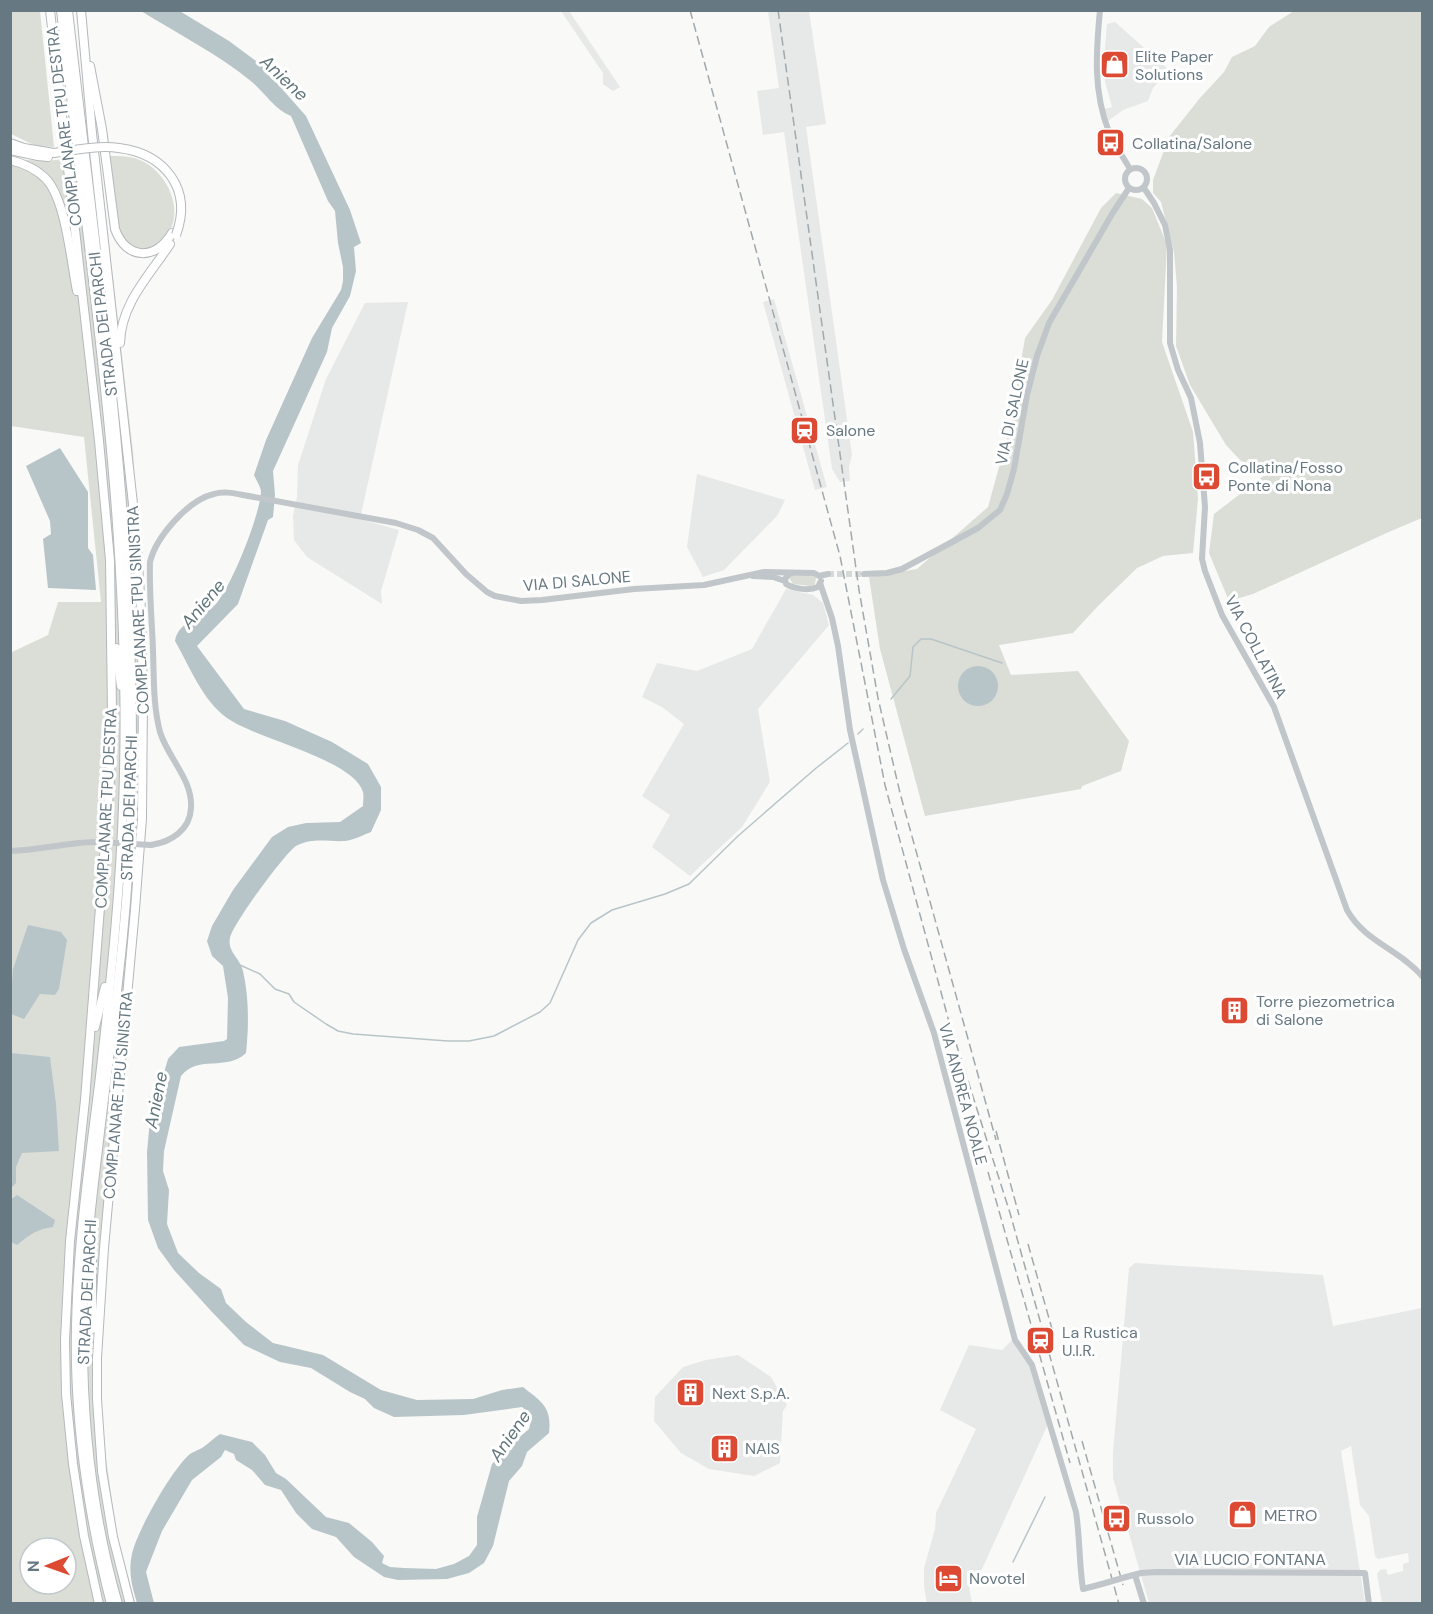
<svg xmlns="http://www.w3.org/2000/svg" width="1433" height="1614" font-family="'DM Sans',sans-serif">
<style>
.built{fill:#e7e9e8}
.green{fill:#daded7;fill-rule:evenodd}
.water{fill:#b8c5c8}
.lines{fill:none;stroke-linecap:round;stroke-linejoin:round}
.stream{stroke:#b8c5c8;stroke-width:1.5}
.tertiary-tunnel{stroke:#d4d9da;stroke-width:6;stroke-dasharray:6 3;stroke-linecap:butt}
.motorway-casing{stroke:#b4b9bc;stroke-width:10}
.tertiary{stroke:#c0c6c9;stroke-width:6}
.motorway{stroke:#fff;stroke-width:8}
.rail{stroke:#a0a9ad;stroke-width:1.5;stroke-dasharray:9 4.5;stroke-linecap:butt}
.motorway-bridge-casing{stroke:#b4b9bc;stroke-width:10;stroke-linecap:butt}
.tertiary-bridge{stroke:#c0c6c9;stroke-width:6}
.motorway-bridge{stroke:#fff;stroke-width:8}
.labels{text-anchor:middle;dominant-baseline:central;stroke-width:6;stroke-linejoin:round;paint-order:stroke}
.poi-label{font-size:16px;fill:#667881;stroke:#fff;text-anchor:start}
.street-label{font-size:16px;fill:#667881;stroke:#fff}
.water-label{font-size:18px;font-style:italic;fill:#60767b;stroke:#fff}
</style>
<rect width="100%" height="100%" fill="#f9f9f7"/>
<g class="built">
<polygon points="561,11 569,11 620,87 613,91 603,84 603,73"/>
<polygon points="768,11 809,11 826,124 806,127 852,455 849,467 850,481 840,482 832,469 784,132 763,135 757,91 779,88"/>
<polygon points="1115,22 1169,70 1153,88 1148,101 1123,110 1108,121 1104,109 1112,107 1105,82 1104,59 1107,24"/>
<polygon points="774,299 827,487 815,490 763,302"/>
<polygon points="408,302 360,519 399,530 381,591 382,604 307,557 294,540 293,516 297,497 298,465 314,416 326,379 365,303"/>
<polygon points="697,474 785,500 777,516 724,570 703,577 687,547"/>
<polygon points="786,589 813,595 823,603 829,625 758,709 770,782 742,827 690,876 652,847 670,815 642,796 684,724 662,707 642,697 657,663 697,671 752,649"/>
<polygon points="1135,1263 1323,1275 1333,1326 1422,1308 1422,1603 1382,1603 1377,1574 1380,1570 1386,1569 1388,1575 1403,1571 1403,1564 1409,1562 1408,1553 1378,1559 1375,1556 1369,1516 1360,1505 1351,1446 1341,1451 1365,1603 1149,1603 1113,1478 1113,1452 1129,1268"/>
<polygon points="1014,1338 1029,1359 1049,1422 977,1580 969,1587 972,1603 927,1604 924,1586 924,1568 935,1529 936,1513 976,1429 940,1410 969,1345 1002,1350"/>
<polygon points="738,1355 771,1377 787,1405 783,1411 780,1463 754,1476 709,1469 681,1453 654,1421 655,1397 683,1367 706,1360"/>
</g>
<g class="green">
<polygon points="10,11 40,11 54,147 36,146 11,134"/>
<polygon points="1294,11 1422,11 1422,518 1391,531 1253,594 1229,601 1209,553 1214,514 1270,471 1241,461 1226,445 1190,385 1176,346 1177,287 1174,252 1161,202 1153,193 1153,180 1169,137 1200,98 1224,72 1232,57 1255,46 1269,27"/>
<path d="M 99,156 L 133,452 L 148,705 L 145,803 L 101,1338 L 101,1424 L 117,1535 L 135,1603 L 11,1603 L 10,653 L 48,635 L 58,602 L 101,602 L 84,437 L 11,426 L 11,159 L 45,161 ZM 30,1548 L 66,1548 L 66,1584 L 30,1584 Z"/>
<path d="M 110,156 C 121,156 132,156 142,161 C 169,173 189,219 161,241 C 153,247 150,250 141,249 C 135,249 128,246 125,242 C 111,222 112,180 110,156 Z"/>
<polygon points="1116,193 1142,199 1152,208 1167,245 1162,342 1193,432 1198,499 1193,553 1163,556 1137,568 1098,606 1073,633 999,645 1011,675 1078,671 1129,741 1121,771 1082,786 1081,789 925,816 880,649 869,577 917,569 988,507 1009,431 1025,338 1052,300 1101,208"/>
<polygon points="793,575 812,575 816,577 815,585 810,586 793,584 789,578"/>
</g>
<g class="water">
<path d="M 178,10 L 229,41 L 260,64 L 306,116 L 350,210 L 361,243 L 354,247 L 356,271 L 350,296 L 332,328 L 327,352 L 273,471 L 275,495 L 273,517 L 268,520 L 238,604 L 197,646 L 244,709 L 285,721 L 332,742 L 368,764 L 381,787 L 381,810 L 371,832 C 363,835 354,840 345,841 C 328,842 313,837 296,846 C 285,853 232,925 230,938 C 227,952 240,958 243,971 C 249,997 249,1026 246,1053 C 226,1072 199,1054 181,1076 L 164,1151 L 163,1171 L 169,1190 L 167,1224 L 178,1253 L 199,1273 L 221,1289 L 226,1303 L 246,1322 L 273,1343 L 323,1355 L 381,1390 L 417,1400 L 473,1399 L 502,1390 L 523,1387 C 542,1402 552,1407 549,1433 L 527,1452 L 522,1466 L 509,1481 L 493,1546 L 484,1563 L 469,1573 L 447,1579 L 398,1580 L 384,1577 L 354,1557 L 336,1537 L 312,1529 L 296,1513 L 281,1490 L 265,1485 L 252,1470 L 236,1460 L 234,1454 L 225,1450 L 221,1457 L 192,1480 L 162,1531 L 146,1572 L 154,1603 L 137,1603 C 132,1587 128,1571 132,1554 C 137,1531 172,1469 190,1454 C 193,1452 198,1450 202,1448 C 208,1444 214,1438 220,1434 L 252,1442 L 265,1455 L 276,1473 L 286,1479 L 326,1517 L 349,1523 L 372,1542 L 384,1556 L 382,1563 L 390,1567 L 404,1568 L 436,1569 L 454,1564 L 469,1556 L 477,1545 L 477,1517 L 492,1464 L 509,1446 L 529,1429 L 532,1416 L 522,1407 L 464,1415 L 394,1417 L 374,1408 L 365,1399 L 350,1392 L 311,1368 L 280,1362 L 244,1345 L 212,1312 L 174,1270 L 158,1248 L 148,1220 L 147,1152 L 150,1120 L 168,1059 L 179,1047 L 224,1041 L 227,1039 L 228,998 L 223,966 L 212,956 L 207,941 L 212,926 L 233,890 L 272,837 L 288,827 L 306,823 L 340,822 L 363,806 C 363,802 364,796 363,792 C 353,759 256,739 227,718 C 202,700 190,667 175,641 C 178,621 202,618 215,605 C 231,588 260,515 261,492 C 261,487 256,480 254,475 L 266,440 L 312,338 L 341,290 L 343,281 L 343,267 L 338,243 L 335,211 L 328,201 L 291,116 C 274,109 266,94 252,82 C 218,54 178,34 141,11 Z"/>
<polygon points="60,448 88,492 88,548 93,555 96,590 48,588 43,539 51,534 50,521 26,466"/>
<circle cx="978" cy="686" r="20"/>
<polygon points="28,925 61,932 67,940 59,989 55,995 40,994 24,1019 11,1014 10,983 12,983 13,969"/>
<polygon points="11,1053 50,1057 56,1104 59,1151 22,1153 16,1167 16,1183 11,1188"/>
<path d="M 17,1195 L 55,1220 L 53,1227 C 37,1229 29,1235 17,1245 L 11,1242 L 10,1200 Z"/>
</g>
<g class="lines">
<g class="stream">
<polyline points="891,699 910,676 913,647 921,639 931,639 1002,663"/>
<polyline points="858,734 863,729"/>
<polyline points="240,965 260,974 275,989 289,994 294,1002 326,1024 338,1031 353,1034 448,1041 469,1041 494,1036 540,1012 550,1003 578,940 591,923 612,910 665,894 689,884 738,836 815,769 848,743"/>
<polyline points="1013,1562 1045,1497"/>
</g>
<polyline class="tertiary-tunnel" points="828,574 864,574"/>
<defs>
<g id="motorway">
<polyline points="50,10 99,441 110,560 112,713 110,779 85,1100 70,1241 65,1340 66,1394 73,1464 84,1536 99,1604"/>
<path d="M 61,10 C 89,263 130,517 124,772 C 122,877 111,981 99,1085 C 87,1178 74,1271 76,1365 C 78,1446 91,1526 111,1604"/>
<path d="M 68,10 C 98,277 139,543 131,812 C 128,925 111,1037 98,1149 C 91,1207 84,1266 83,1325 C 82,1418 92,1514 118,1604"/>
<polyline points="81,10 92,133 136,531 141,611 143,695 142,818 135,909 104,1248 97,1358 97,1399 102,1471 113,1537 130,1604"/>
<path d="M 90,66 L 102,129 L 115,229 C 126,260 156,261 172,233"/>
<polyline points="10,143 24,148 54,153"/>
<polyline points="10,150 38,156 48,157"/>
<path d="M 10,160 C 23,163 38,170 47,180 C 66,202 71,261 77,291"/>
<path d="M 120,343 C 121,303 150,275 170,244"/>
<polyline points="116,648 121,686"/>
<polyline points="95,1027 105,987"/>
<polyline points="92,1258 92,1329"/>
</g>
</defs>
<use href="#motorway" class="motorway-casing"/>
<g class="tertiary">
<path d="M 1100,10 C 1096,52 1093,92 1109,132 C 1115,145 1123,157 1130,169"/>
<circle cx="1136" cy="179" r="11"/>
<path d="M 1144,188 L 1154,203 L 1165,225 L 1170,250 L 1170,343 L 1178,370 L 1191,398 L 1200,443 L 1205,507 L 1202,559 L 1205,571 L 1222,615 L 1274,707 L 1347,910 C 1365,942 1399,949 1422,976"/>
<path d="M 792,573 L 788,575 L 785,579 L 786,584 C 794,589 809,591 818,587 L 821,581"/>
<polyline points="864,574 887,573 902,569 978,528 1000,510 1007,494 1014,469 1027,395 1037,356 1049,323 1112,214 1129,188"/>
<polyline points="753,576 773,577 785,581"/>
<path d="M 820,583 L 832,618 L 838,646 L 850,730 L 883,880 L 904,949 L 934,1033 L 1015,1340 L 1032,1365 L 1076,1512 C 1080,1538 1079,1563 1083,1589 L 1102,1584"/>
<path d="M 151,845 C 171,842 190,830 191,808 C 193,780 168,758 160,732 C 153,706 154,676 153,650 C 152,621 149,591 150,562 C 156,537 188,500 214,494 C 223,491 233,493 243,495 L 396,523 L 418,530 L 433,538 L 466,574 L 487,592 L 495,596 L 521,601 L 542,600 L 634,589 L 704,585 L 764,572 L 814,573 L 819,576 L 828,574"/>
<path d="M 10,851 C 41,850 68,842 98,842"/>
<polyline points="1135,1575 1144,1604"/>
<polyline points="1126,1577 1141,1573 1156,1572 1365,1573 1369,1604"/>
</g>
<use href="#motorway" class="motorway"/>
<g class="rail">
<polyline points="690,10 840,556 885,785 896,826 948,1018 1010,1213 1119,1604"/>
<polyline points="778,10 859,590 878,698 900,793 996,1140"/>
<polyline points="996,1131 1019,1215"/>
<polyline points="988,1172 1070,1463"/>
<polyline points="1028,1244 1054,1336"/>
<polyline points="1082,1441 1123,1585"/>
</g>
<defs>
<path id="motorway-bridge" d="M 54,153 C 75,150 98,145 119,148 C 165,154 193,189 176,235"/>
</defs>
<use href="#motorway-bridge" class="motorway-bridge-casing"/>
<g class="tertiary-bridge">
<polyline points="98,842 151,845"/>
<polyline points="1102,1584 1126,1577"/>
</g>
<use href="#motorway-bridge" class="motorway-bridge"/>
</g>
<defs>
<symbol id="shop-square" viewBox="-11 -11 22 22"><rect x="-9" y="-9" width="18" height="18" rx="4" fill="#dc4a34" stroke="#fff"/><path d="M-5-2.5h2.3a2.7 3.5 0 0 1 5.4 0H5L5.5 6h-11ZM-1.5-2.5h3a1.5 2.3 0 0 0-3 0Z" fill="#fff"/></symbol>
<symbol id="bus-square" viewBox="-11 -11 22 22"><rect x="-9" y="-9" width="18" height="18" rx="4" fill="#dc4a34" stroke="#fff"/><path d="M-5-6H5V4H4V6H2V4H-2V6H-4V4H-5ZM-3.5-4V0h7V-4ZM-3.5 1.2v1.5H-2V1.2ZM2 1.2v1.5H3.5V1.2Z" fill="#fff"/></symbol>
<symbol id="station-square" viewBox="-11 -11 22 22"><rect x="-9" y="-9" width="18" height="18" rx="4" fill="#dc4a34" stroke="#fff"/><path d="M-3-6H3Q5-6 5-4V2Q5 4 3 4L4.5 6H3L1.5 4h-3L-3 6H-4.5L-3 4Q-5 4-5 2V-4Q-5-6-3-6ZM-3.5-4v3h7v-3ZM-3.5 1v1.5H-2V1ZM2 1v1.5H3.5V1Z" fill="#fff"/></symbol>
<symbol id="building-square" viewBox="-11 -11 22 22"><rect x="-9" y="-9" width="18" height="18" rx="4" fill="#dc4a34" stroke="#fff"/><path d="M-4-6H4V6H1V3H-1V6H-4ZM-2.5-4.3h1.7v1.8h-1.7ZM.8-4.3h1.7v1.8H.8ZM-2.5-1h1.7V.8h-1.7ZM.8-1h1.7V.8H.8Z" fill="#fff"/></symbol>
<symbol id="hotel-square" viewBox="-11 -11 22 22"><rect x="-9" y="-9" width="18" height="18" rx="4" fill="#dc4a34" stroke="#fff"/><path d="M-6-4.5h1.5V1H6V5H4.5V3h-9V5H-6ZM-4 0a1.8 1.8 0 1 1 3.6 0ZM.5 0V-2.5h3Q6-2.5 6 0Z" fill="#fff"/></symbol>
</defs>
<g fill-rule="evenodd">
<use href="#shop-square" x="1098" y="48" width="33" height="33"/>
<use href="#bus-square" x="1094" y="126" width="33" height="33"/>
<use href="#station-square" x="788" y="414" width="33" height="33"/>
<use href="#bus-square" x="1190" y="460" width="33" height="33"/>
<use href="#building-square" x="1218" y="994" width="33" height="33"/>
<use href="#station-square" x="1024" y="1324" width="33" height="33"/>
<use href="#building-square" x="674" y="1376" width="33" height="33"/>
<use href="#building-square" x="708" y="1432" width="33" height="33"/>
<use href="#shop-square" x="1226" y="1498" width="33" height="33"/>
<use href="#bus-square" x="1100" y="1502" width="33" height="33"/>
<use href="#hotel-square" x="932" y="1562" width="33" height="33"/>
</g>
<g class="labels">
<g class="poi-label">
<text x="1135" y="56">Elite Paper<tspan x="1135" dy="18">Solutions</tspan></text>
<text x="1132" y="143">Collatina/Salone</text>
<text x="826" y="430">Salone</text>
<text x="1228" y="467">Collatina/Fosso<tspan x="1228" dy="18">Ponte di Nona</tspan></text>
<text x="1256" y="1001">Torre piezometrica<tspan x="1256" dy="18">di Salone</tspan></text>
<text x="1062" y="1332">La Rustica<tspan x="1062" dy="18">U.I.R.</tspan></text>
<text x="712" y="1393">Next S.p.A.</text>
<text x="745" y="1448">NAIS</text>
<text x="1264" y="1515">METRO</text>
<text x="1137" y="1518">Russolo</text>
<text x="969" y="1578">Novotel</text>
</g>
<g class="street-label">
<text transform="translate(64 126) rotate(-97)">COMPLANARE TPU DESTRA</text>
<text transform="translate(103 324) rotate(-97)">STRADA DEI PARCHI</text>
<text transform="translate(1012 412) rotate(-78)">VIA DI SALONE</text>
<text transform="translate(577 581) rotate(-5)">VIA DI SALONE</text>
<text transform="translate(138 610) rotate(-93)">COMPLANARE TPU SINISTRA</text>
<text transform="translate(1256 647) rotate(62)">VIA COLLATINA</text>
<text transform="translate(106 808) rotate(-87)">COMPLANARE TPU DESTRA</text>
<text transform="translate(129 808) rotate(-88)">STRADA DEI PARCHI</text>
<text transform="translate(963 1094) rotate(75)">VIA ANDREA NOALE</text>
<text transform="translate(118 1095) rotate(-85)">COMPLANARE TPU SINISTRA</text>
<text transform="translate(87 1292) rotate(-87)">STRADA DEI PARCHI</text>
<text x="1250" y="1559">VIA LUCIO FONTANA</text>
</g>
<g class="water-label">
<text transform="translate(284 78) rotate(43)">Aniene</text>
<text transform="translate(203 604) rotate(-50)">Aniene</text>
<text transform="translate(156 1100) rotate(-79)">Aniene</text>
<text transform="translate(510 1436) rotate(-55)">Aniene</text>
</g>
</g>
<rect width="1433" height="1614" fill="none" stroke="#667881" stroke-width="24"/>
<g transform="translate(48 1566) rotate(269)"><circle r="28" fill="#ffffff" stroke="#c2c9cd" stroke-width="1.5"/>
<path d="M0-4.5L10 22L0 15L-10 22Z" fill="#dc4a34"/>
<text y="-9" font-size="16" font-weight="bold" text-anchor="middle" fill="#667881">N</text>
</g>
</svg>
